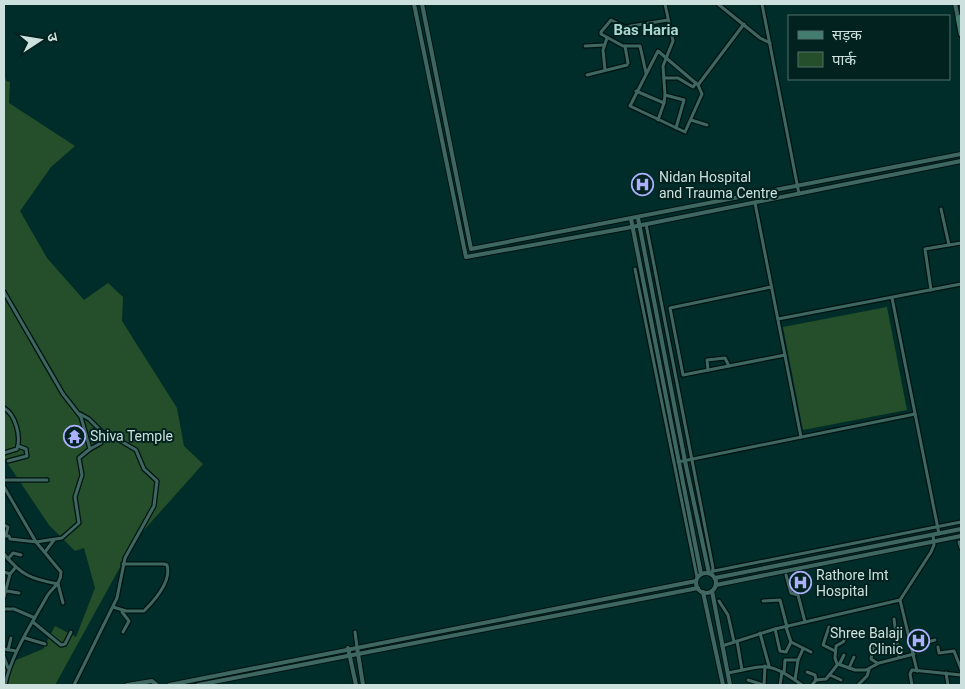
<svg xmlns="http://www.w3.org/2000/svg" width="965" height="689" font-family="Roboto,'Noto Sans Devanagari',sans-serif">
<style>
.green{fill:#254f2a}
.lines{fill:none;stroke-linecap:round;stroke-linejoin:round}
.minor-casing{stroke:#011311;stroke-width:5.5}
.tertiary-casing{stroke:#011311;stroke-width:6}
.secondary-casing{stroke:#011311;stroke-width:7}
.minor{stroke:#3e6762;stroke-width:3}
.tertiary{stroke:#3e6762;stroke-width:4}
.secondary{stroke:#437d6f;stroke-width:4.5}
.labels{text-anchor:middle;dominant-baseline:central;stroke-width:4;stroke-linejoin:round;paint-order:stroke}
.poi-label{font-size:14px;fill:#cce1de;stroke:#02221f;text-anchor:start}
.neighbourhood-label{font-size:15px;font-weight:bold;fill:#add9d3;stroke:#02221f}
</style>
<rect width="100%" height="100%" fill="#002d29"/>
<g class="green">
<polygon points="4,73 6,81 10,82 9,103 75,146 51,167 20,211 47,258 84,300 108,283 123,297 122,321 177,408 184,446 203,464 135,540 55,685 4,685 4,665 43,649 55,626 76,637 95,588 84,548 75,551 49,525 4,458"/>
<polygon points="887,307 907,410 803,430 783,327"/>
</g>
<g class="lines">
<defs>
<g id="minor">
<polyline points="665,4 673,41 663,66 665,95 684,100 676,128"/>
<polyline points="718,4 760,38 770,43"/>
<polyline points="762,4 799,194"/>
<polyline points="585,46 604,45"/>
<polyline points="625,46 628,63"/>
<polyline points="605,70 603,50 607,38"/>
<polyline points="646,73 640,46 623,46 601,34 601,32 611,20 625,27 668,20"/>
<polyline points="587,75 627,65"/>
<polyline points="664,78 678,78 693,87 696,83"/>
<polyline points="698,85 658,51 630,106 685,132 702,94 698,85 744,24"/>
<polyline points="636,91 664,103 665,95"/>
<polyline points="658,120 664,103"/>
<polyline points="691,120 707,125"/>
<polyline points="755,203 801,437"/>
<polyline points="941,209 949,245"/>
<polyline points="646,224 713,568 712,574"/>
<polyline points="635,269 697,577"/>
<polyline points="771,287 670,308 683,375 785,355"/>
<polyline points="931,290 925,249 961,243"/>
<polyline points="4,292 63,394 81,417 90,449 79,458 82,475 75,497 79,523 62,538 36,542"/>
<polyline points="892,298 939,534"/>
<polyline points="778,319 961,284"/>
<polyline points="708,370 707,360 725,358 729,366"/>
<path d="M 4,408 C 16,415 21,437 17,449 L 4,453"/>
<polyline points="80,414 89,419 103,433"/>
<polyline points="8,461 27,456 26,449 18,446"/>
<polyline points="678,462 915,414"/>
<polyline points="4,480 47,480"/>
<path d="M 4,487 L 36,542 L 61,572 C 61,585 51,588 46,598 C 31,625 11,655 5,685"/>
<polyline points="4,525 8,527 6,535"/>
<polyline points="4,536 9,536 10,539 37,542"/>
<polyline points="959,542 961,548"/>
<polyline points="45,552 54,540"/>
<path d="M 4,554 C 21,575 31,579 58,584"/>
<polyline points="8,559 13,553 21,555"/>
<polyline points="714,571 961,522"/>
<polyline points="4,572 10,574 15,568"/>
<polyline points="786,575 791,593 798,595 805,622"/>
<polyline points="58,584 63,603"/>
<polyline points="7,591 19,593"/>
<polyline points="4,597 10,574"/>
<polyline points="719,601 728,615 734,642"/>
<polyline points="763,601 780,600 787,627"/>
<path d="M 113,607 L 126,611 L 144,611 C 154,601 172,581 167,565 L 164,564 L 123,564"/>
<polyline points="4,609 14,609 35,618"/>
<polyline points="122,612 129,621 123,632"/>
<polyline points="894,619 899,657"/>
<polyline points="33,622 61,645 65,644 71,632"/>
<polyline points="829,627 823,645 835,651"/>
<polyline points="775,629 780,651 786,652 791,642 786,627"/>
<polyline points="355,632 357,647"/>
<polyline points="760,633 769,666"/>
<polyline points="25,638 45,644"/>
<polyline points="737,641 742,670"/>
<polyline points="791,642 811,652"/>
<polyline points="722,646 775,629 900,600"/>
<polyline points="912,646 935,640"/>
<polyline points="938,647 939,653 954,651 961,669"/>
<polyline points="4,649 16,651"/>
<polyline points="8,650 11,638"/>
<polyline points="4,657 8,668"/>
<polyline points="840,663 844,655"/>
<polyline points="877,663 871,659 873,648 880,648"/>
<polyline points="837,664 835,658 836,646 843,642 850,630"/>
<polyline points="849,668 854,657"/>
<polyline points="917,671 900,600 931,552 934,545 933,535"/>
<polyline points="807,672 815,675 816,680"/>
<path d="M 728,673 C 767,665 769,661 802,685"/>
<polyline points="784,673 785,660 798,660"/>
<polyline points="946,673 948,685"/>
<polyline points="830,675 841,680"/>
<polyline points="748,680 764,685"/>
<polyline points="795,680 798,660 803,649"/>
<polyline points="74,685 117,598 125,558 154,506 157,481 144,469 136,450 107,433 103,433 101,443 90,449"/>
<polyline points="764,685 765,666"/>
<polyline points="780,685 782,672"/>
<polyline points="812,685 816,680 826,679 838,664 855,670 866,670 879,663 914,654"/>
<polyline points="858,685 867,676 869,670"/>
<polyline points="912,685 910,674 912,670 961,675"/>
</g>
<g id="tertiary">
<polyline points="414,4 466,257 632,227 961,161"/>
<polyline points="422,4 471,249 961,154"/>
<polyline points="955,4 958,18"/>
<polyline points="638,218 685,461 709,573"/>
<polyline points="631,219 701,574"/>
<circle cx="706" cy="583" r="10"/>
<polyline points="715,578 961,529"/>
<polyline points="716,585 961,536"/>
<polyline points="712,591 730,685"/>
<polyline points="703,592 723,685"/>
<polyline points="357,647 363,685"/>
<polyline points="348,648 356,685"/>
<polyline points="127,685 152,681 157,685"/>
<polyline points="169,685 696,581"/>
<polyline points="198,685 698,588"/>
</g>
<polyline id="secondary" points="961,17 958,18 961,34"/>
</defs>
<use href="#minor" class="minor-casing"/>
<use href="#tertiary" class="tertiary-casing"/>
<use href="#secondary" class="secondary-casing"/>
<use href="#minor" class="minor"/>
<use href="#tertiary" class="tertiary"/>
<use href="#secondary" class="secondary"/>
</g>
<defs>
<symbol id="hospital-ring" viewBox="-11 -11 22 22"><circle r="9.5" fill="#02221f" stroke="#acaffb" stroke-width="1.5"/><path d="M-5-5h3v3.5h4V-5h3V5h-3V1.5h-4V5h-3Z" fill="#acaffb"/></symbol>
<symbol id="temple-ring" viewBox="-11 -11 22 22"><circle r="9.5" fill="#02221f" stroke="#acaffb" stroke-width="1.5"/><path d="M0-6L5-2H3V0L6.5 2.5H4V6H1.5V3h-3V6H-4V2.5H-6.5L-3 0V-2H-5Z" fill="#acaffb"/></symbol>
</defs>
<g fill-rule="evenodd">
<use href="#hospital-ring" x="630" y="172" width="25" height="25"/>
<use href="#temple-ring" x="62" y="424" width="25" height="25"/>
<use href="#hospital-ring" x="788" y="570" width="25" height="25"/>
<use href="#hospital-ring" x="906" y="628" width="25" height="25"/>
</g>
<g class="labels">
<g class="poi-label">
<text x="659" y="177">Nidan Hospital<tspan x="659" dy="16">and Trauma Centre</tspan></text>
<text x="90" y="436">Shiva Temple</text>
<text x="816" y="575">Rathore Imt<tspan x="816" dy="16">Hospital</tspan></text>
<text x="903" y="633" text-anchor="end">Shree Balaji<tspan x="903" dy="16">Clinic</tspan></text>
</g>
<g class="neighbourhood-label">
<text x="646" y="30">Bas Haria</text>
</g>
</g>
<rect width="965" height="689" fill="none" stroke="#cce1de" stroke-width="10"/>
<rect x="788" y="15" width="162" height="65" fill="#02221f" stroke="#536e6b"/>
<rect x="798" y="31" width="25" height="8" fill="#437d6f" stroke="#536e6b"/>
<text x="832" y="40" font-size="15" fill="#cce1de">सड़क</text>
<rect x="798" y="52" width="25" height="15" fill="#254f2a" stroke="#536e6b"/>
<text x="832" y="65" font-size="15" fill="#cce1de">पार्क</text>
<g transform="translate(40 40) rotate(78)" stroke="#02221f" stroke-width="4" paint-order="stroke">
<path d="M0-4L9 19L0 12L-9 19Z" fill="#cce1de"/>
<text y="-8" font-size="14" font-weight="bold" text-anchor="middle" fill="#cce1de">उ</text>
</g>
</svg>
